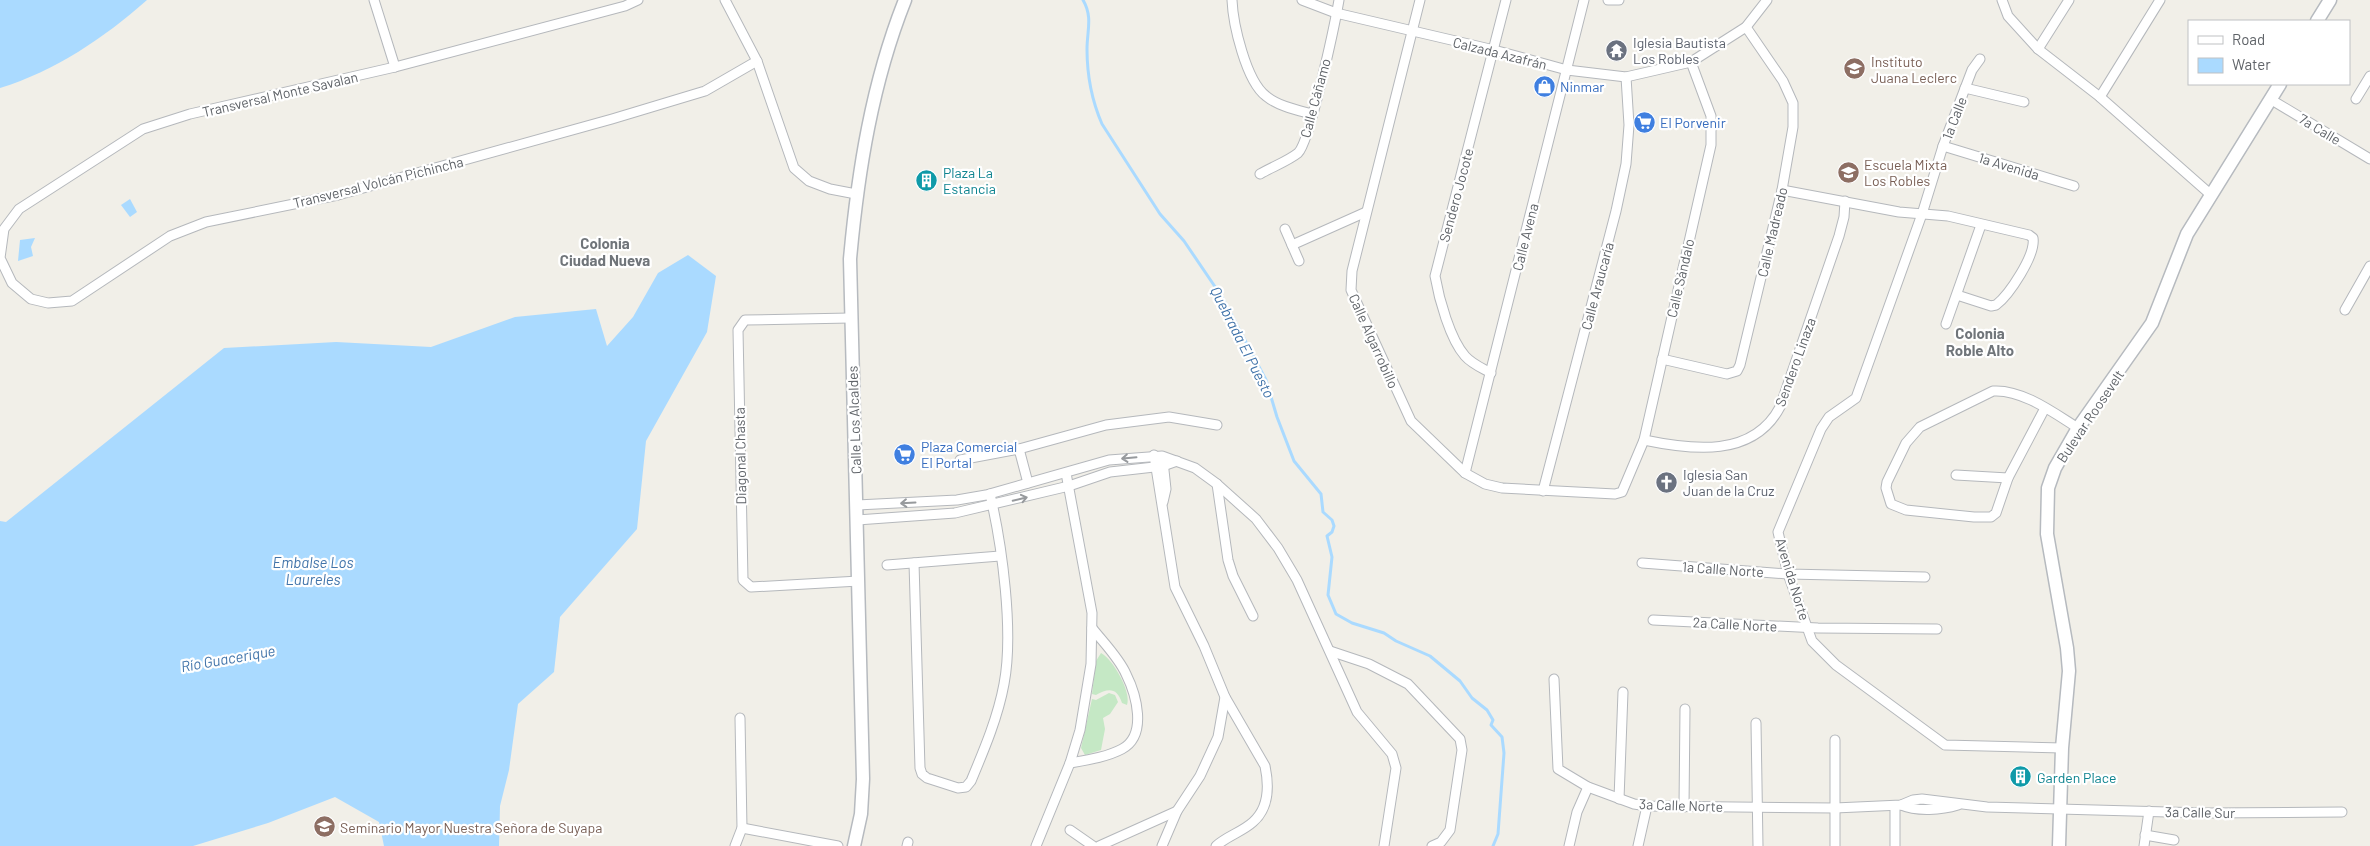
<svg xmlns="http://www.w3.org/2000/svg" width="2370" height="846" font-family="Barlow,sans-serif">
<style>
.green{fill:#c5e8c5}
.water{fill:#aadaff}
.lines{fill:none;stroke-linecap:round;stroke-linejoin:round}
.stream{stroke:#aadaff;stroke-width:3}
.minor-casing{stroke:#b5b8bc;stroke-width:11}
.secondary-casing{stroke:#b6babf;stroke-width:15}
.minor{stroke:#fff;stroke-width:9}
.secondary{stroke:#fff;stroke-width:12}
.oneway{stroke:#979a9d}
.labels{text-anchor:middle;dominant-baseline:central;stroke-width:4.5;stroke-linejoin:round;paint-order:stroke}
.worship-label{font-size:14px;fill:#5b616d;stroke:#fff;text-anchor:start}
.street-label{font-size:14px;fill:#5f6368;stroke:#fff}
.education-label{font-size:14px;fill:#785e54;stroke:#fff;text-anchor:start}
.shop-label{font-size:14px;fill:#366cbe;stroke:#fff;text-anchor:start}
.culture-label{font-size:14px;fill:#0d838f;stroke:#fff;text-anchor:start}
.neighbourhood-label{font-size:15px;font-weight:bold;fill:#70757a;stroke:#fff}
.water-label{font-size:15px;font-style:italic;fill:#4174aa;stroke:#fff}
</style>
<rect width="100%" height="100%" fill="#f1efe8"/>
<g class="green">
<path d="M 1101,653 C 1113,659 1132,693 1127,705 L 1122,703 C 1117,687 1108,688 1096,695 L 1092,694 L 1096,661 Z"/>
<polygon points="1109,693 1115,695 1118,702 1110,714 1103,718 1105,729 1101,750 1085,755 1081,748 1092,699 1096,700"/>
</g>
<g class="water">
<path d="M 0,0 L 147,0 C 104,38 55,71 0,88 Z"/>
<polygon points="130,199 137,212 130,217 121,205"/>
<polygon points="35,238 31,247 33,256 18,261 20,240"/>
<polygon points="688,255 716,276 707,332 646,441 637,529 560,617 554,672 518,704 509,770 500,806 499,846 384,846 379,822 335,797 268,823 193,846 0,846 0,521 6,522 224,348 336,342 431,347 515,317 596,309 607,346 633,317 658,273"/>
</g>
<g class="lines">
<path class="stream" d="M 1083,0 C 1093,17 1087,31 1087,49 C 1087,74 1092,101 1102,124 L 1160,214 L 1184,241 L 1222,297 L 1266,380 L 1277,417 L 1294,461 L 1321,494 L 1323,512 L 1332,520 L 1334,526 L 1332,532 L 1327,536 L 1332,557 L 1328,595 L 1336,614 L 1352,623 L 1384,633 L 1396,641 L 1430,656 L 1460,681 L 1472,698 L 1487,710 L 1493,720 L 1491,725 L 1502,737 L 1504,753 L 1498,834 L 1493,846"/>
<defs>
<g id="minor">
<polyline points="374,0 395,67"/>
<polyline points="638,0 625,6 395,67 190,114 143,129 19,209 4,229 0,258 12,283 31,299 48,303 72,301 170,236 206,222 338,195 612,119 705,91 757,61"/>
<polyline points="725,0 757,61 794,168 809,181 830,189 856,194"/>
<path d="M 1232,0 C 1233,24 1246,81 1266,96 C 1278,106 1297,110 1312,114"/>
<polyline points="1302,0 1336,13 1494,50 1567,70 1626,77 1691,62 1746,27 1767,0"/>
<polyline points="1420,0 1352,271 1351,290 1411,421 1465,473 1485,484 1502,488 1615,494 1622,492 1644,440 1711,145 1711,116 1691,62"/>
<polyline points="1608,0 1619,0"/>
<polyline points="2002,0 2008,16 2038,49 2100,97 2210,194"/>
<polyline points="2038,49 2069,0"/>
<polyline points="1980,59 1972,70 1943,146 1922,214 1856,398 1829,417 1821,429 1778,532 1788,574 1812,641 1836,665 1945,745 2062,748"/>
<polyline points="1965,88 2024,102"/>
<polyline points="2100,97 2160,0"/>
<polyline points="2270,99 2370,159"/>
<polyline points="2356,99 2370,76"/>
<polyline points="1943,146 2074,186"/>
<path d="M 1260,174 C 1272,167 1288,161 1298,153 C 1310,142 1335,23 1339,0"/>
<path d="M 1782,190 L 1899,212 L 1948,216 L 2029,235 L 2033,238 C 2036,255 2009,295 1996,305 L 1991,306 L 1957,295"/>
<polyline points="1285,229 1299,261"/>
<polyline points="1292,245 1366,212"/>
<polyline points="2345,310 2370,266"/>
<polyline points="850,318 745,320 738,330 743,580 751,587 859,581"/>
<polyline points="1946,324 1981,225"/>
<polyline points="1662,359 1727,374 1737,371 1740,365 1782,190 1793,127 1793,103 1783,81 1746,27"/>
<path d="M 1491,373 C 1482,368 1472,364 1465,356 C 1450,339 1439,299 1435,276 L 1506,0"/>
<path d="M 2045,408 L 2008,478 L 1996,513 L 1991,517 L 1974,517 L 1906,510 L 1891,504 L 1886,488 L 1887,482 L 1906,443 L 1920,427 L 1993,391 C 2022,389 2054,413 2078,428"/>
<path d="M 1644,440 C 1692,450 1753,458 1780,407 L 1839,236 L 1844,217 L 1845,201"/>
<polyline points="1019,449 1028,483"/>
<polyline points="1154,455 1175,587 1204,646 1225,697 1218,737 1200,776 1177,811 1162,846"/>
<polyline points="960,460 1019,449 1106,425 1169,417 1217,425"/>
<polyline points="1465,473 1584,0"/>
<polyline points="1956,475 2008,478"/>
<polyline points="1217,484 1228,560 1233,576 1253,616"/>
<polyline points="1543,491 1616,211 1626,164 1629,125 1626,77"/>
<polyline points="1163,502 1166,489 1163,461"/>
<polyline points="857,505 957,500 986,495 1109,460 1162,456 1195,468 1217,484 1256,519 1278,548 1297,580 1357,712 1392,754 1396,768 1384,846"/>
<polyline points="857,520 955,513 1069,486 1110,472 1163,466 1177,461"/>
<path d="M 914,563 L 920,768 L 922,774 L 927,778 L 958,788 L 966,787 L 971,781 C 984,750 998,717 1004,684 C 1014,632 1002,545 990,494"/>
<polyline points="1642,563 1788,574 1925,577"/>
<polyline points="887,565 1000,556"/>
<polyline points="1653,620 1818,628 1937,629"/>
<polyline points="1330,651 1369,664 1408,684 1460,739 1462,750 1450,830 1441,842 1432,846"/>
<polyline points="1554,679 1558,769 1588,787 1634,804 1647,806 1835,808 1901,805 1913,800 1922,799 1987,807 2204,813 2342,812"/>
<polyline points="1756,723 1758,846"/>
<path d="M 1070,763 C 1087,760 1107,757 1122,749 C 1148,735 1136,694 1126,674 C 1119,658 1103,642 1092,628"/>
<polyline points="1619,799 1623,692"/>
<path d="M 1901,805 C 1917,812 1942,810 1958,805"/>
<polyline points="1684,807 1685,709"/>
<polyline points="742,828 838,846"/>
<polyline points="1070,830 1093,846"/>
<polyline points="2145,835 2174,840"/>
<polyline points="735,846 742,828 740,718"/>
<polyline points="907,846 908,842"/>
<polyline points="1036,846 1070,763 1080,730 1091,664 1092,613 1066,473"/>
<polyline points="1099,846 1177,811"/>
<path d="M 1216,846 C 1227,836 1242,832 1253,822 C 1269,808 1269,785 1265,766 L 1225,697"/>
<polyline points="1569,846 1577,812 1588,787"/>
<polyline points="1638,846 1647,806"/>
<polyline points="1835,846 1835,740"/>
<polyline points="1895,846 1895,806"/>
<polyline points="2144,846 2149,811"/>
</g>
<g id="secondary">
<polyline points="2317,21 2330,0"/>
<path d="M 854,846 L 861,814 L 863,779 L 850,259 C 858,171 872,83 905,0"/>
<polyline points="2059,846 2062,748 2069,671 2067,648 2047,534 2048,488 2055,468 2078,428 2152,323 2187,234 2280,84"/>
</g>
</defs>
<use href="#minor" class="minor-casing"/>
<use href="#secondary" class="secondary-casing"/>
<use href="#minor" class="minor"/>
<use href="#secondary" class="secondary"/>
</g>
<defs><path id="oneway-shaft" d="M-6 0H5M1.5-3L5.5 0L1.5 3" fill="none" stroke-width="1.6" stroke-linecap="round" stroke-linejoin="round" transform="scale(1.25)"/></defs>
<g class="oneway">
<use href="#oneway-shaft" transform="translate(1129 458) rotate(175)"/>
<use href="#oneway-shaft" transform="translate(1020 499) rotate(-14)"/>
<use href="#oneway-shaft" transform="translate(908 503) rotate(177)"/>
</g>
<defs>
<symbol id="temple-disc" viewBox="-11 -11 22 22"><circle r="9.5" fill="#6b7280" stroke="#fff"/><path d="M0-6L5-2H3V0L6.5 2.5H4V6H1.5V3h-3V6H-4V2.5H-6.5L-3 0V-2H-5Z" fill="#fff"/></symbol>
<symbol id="school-disc" viewBox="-11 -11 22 22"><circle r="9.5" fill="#8d6e63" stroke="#fff"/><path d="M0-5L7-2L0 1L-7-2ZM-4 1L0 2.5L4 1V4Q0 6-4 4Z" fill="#fff"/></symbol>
<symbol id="shop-disc" viewBox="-11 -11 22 22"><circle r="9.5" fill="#3f7fe0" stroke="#fff"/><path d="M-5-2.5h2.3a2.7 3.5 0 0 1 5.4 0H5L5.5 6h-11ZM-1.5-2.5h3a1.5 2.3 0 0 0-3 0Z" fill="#fff"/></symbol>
<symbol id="supermarket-disc" viewBox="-11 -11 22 22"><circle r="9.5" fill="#3f7fe0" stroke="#fff"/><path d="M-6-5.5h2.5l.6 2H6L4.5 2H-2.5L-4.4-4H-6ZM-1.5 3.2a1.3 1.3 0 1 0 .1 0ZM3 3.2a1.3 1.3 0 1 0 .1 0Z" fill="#fff"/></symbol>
<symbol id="building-disc" viewBox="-11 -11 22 22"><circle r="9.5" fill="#0f9aa8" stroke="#fff"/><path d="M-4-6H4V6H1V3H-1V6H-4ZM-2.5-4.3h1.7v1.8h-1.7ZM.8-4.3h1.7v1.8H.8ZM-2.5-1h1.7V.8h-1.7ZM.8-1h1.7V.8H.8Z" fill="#fff"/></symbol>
<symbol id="church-disc" viewBox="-11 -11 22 22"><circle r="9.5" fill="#6b7280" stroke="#fff"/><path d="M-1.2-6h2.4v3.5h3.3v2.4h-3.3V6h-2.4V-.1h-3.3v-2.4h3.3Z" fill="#fff"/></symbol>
<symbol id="university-disc" viewBox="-11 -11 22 22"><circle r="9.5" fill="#8d6e63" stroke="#fff"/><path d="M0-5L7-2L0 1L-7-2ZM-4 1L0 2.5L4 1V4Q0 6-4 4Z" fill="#fff"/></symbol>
</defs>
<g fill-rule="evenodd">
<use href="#temple-disc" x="1604" y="38" width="25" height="25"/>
<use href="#school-disc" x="1842" y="56" width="25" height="25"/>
<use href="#shop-disc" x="1532" y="74" width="25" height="25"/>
<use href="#supermarket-disc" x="1632" y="110" width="25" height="25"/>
<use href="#school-disc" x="1836" y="160" width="25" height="25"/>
<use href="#building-disc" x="914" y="168" width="25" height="25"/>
<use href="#supermarket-disc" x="892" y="442" width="25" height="25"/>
<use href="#church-disc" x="1654" y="470" width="25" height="25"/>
<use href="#building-disc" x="2008" y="764" width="25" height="25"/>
<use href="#university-disc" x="312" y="814" width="25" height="25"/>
</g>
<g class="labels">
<g class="worship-label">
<text x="1633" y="42">Iglesia Bautista<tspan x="1633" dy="16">Los Robles</tspan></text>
<text x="1683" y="474">Iglesia San<tspan x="1683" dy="16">Juan de la Cruz</tspan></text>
</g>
<g class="street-label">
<text transform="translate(1500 53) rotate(14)">Calzada Azafrán</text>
<text transform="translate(280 94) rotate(-13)">Transversal Monte Savalan</text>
<text transform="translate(1315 98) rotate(-75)">Calle Cáñamo</text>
<text transform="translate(1954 118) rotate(-69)">1a Calle</text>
<text transform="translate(2320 129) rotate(31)">7a Calle</text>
<text transform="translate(2009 166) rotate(17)">1a Avenida</text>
<text transform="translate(378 182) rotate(-14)">Transversal Volcán Pichincha</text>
<text transform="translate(1456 195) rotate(-75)">Sendero Jocote</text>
<text transform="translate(1772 232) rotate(-77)">Calle Madreado</text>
<text transform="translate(1525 237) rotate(-76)">Calle Avena</text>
<text transform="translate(1680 278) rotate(-77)">Calle Sándalo</text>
<text transform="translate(1597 286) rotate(-75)">Calle Araucaría</text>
<text transform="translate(1374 341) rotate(66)">Calle Algarrobillo</text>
<text transform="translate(1795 362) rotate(-70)">Sendero Linaza</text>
<text transform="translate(2090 416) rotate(-56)">Bulevar Roosevelt</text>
<text transform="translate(854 420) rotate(-92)">Calle Los Alcaldes</text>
<text transform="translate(740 456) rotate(-91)">Diagonal Chasta</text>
<text transform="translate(1723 569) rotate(4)">1a Calle Norte</text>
<text transform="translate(1793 579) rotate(73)">Avenida Norte</text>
<text transform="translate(1735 624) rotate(3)">2a Calle Norte</text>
<text transform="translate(1681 805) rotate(2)">3a Calle Norte</text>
<text transform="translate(2200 812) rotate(1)">3a Calle Sur</text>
</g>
<g class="education-label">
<text x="1871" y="61">Instituto<tspan x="1871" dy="16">Juana Leclerc</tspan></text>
<text x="1864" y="164">Escuela Mixta<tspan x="1864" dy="16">Los Robles</tspan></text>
<text x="340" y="827">Seminario Mayor Nuestra Señora de Suyapa</text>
</g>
<g class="shop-label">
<text x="1560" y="86">Ninmar</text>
<text x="1660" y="122">El Porvenir</text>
<text x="921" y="446">Plaza Comercial<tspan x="921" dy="16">El Portal</tspan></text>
</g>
<g class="culture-label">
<text x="943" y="172">Plaza La<tspan x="943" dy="16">Estancia</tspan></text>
<text x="2037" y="777">Garden Place</text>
</g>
<g class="neighbourhood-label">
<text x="605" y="243">Colonia<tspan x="605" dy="17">Ciudad Nueva</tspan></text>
<text x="1980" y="333">Colonia<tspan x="1980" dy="17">Roble Alto</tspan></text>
</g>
<g class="water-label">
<text transform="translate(1243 342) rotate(63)">Quebrada El Puesto</text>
<text x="313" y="562">Embalse Los<tspan x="313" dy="17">Laureles</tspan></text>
<text transform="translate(228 658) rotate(-10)">Río Guacerique</text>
</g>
</g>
<rect x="2188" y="20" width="162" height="65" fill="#ffffff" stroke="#bfc1c3"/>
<rect x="2198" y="36" width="25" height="8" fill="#ffffff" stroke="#bfc1c3"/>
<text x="2232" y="45" font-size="15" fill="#5f6368">Road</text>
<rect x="2198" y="58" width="25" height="15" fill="#aadaff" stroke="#bfc1c3"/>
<text x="2232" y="70" font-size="15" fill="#5f6368">Water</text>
</svg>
